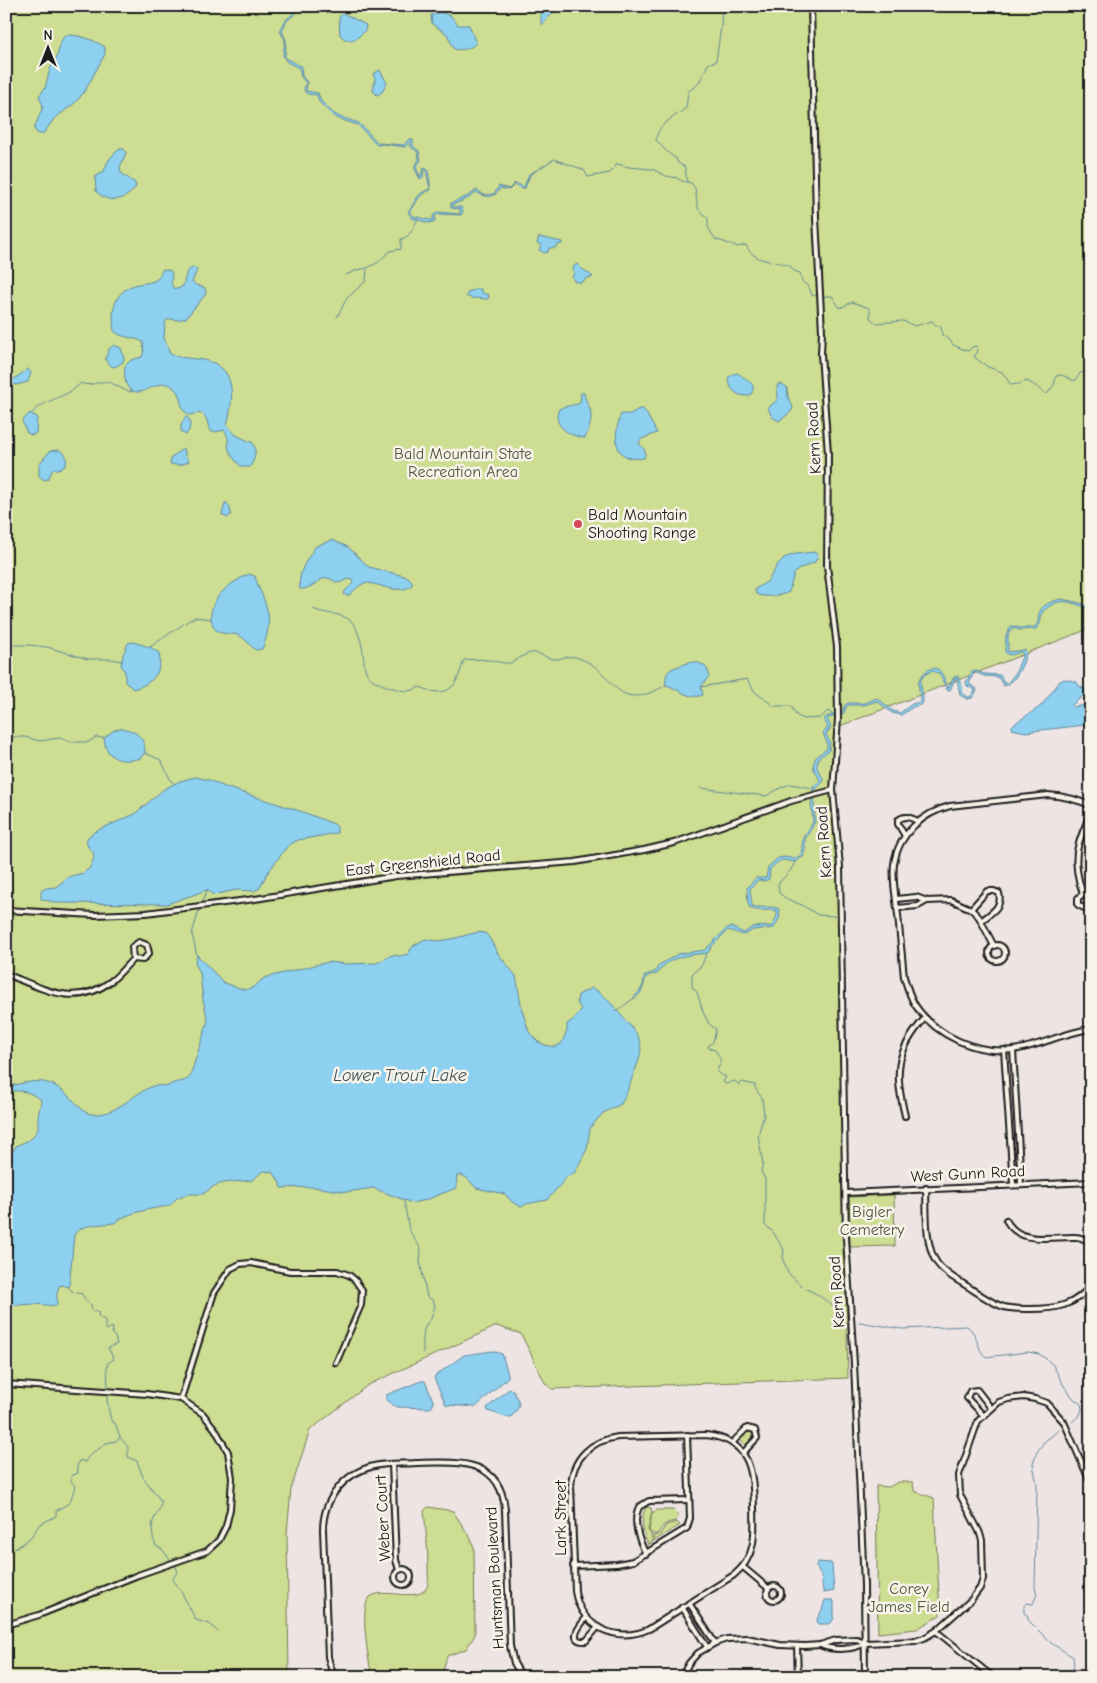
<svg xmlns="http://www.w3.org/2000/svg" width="1097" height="1683" font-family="'Comic Neue',sans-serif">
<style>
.green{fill:#cddd91;stroke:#747c56}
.water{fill:#8ed0f0;stroke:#60889b}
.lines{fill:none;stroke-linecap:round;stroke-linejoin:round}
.stream{stroke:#60889b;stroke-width:1}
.minor-casing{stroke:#1c1c1c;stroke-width:8}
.minor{stroke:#f7f3e8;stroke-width:4}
.poi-dot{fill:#d1495b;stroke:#f7f3e8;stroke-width:2}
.labels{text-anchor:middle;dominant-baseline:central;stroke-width:5;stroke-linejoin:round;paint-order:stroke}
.street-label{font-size:16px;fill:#1c1c1c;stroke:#f7f3e8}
.park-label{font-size:16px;fill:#51563f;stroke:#f7f3e8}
.poi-label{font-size:16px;fill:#1c1c1c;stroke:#f7f3e8;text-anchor:start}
.water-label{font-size:18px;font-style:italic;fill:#3e525c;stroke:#f7f3e8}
</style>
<rect width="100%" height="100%" fill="#eee4e3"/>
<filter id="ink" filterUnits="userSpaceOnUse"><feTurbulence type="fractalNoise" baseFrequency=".02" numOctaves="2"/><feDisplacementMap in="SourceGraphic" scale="10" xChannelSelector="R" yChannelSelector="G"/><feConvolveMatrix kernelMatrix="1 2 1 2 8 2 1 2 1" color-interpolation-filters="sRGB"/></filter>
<g filter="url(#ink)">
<g class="green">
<polygon points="6,6 1091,6 1091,628 835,728 838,936 848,1378 552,1389 545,1383 521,1334 497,1326 368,1385 310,1430 291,1489 287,1533 289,1677 6,1677"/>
<polygon points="894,1195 895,1246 850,1247 849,1197"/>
<polygon points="748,1431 751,1431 754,1436 746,1445 739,1440"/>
<polygon points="898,1482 913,1482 914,1491 934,1498 940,1615 917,1629 878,1633 876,1486 889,1487"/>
<path d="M 428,1507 L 453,1511 L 471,1539 L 474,1548 L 475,1635 L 466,1649 L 447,1656 L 443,1671 L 439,1677 L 372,1677 C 369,1662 359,1609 369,1598 C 381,1585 423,1606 428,1584 C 429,1580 428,1573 428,1569 C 428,1550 426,1531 424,1511 Z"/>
<path d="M 647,1507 L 651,1508 L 652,1511 L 648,1530 L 651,1535 L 653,1542 L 648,1545 C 644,1535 638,1516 647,1507 Z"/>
<path d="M 657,1510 L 674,1510 L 678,1514 L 678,1517 L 676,1521 C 672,1522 667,1522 664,1525 C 659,1530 660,1535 652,1534 L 649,1530 L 652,1513 Z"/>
<polygon points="677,1522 680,1525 654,1541 653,1536 660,1534 666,1525"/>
</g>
<g class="water">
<path d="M 293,6 L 296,7 C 297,15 293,15 288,20 C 285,22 284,28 282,31 L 286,40 L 285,58 L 301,66 L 302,76 L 307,82 L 306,91 L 318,93 L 321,101 L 333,113 L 340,117 L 359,123 L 378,143 L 404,145 L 409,139 L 413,140 L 413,146 L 419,151 L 421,160 L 416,167 L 420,177 L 424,167 L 428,170 L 431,190 C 416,195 419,201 410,212 L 413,216 L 430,220 L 433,220 L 433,216 L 437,212 L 460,214 L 460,209 L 451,208 L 451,203 L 468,196 L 477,190 L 484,195 L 494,194 L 499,186 L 509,189 L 515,183 L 524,187 L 529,174 L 537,170 L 530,175 L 525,188 L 521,189 L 515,184 L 509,190 L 500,188 C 494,200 485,197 476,192 L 469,198 L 452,205 L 453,207 L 461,207 L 463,211 L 461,215 L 438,214 L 435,216 L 435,221 L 429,223 L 412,218 L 408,212 C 416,202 416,193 430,189 L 426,170 L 424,169 L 423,177 L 420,179 L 414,167 L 419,160 L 418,152 L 411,147 L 410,141 L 405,147 L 383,144 L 377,145 L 358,125 L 339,119 L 332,115 L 319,102 L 317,95 L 308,94 L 305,92 L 304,88 L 306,83 L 301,77 L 299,68 L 287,62 L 283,56 L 285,40 L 280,31 C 282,28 283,23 286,20 C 291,14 296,15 293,6 Z"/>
<path d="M 547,6 L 557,6 C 555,14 547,17 543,24 L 541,24 L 541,13 Z"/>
<path d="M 440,12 L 451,16 L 458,25 L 469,25 L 476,43 C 471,49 460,51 454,49 L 447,34 L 432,24 L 431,15 Z"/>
<polygon points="343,13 366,25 365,31 357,38 352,40 346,40 340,35 339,17"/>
<path d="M 65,35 C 81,35 92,39 105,47 L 105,54 L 85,91 L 76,102 L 54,119 L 43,134 L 38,134 L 34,129 L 43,106 L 39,96 L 45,88 L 50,69 L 57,56 L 61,41 Z"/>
<polygon points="380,70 387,83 382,92 377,95 373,91 375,79 373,74"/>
<path d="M 120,149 L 124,149 L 126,153 L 120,167 L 121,173 L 135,183 L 136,187 C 125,201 109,205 96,191 L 95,177 L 104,171 C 107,162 111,155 120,149 Z"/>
<polygon points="539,237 562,242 562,244 557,245 555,248 549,248 548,252 544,253 539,250 541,245 537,243"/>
<path d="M 577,264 C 582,270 588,272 593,277 L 587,278 L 580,283 L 574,281 L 572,277 L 574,274 L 573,267 Z"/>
<path d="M 194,267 L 197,270 L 192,282 L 196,285 L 205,288 L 206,294 L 186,318 L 178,320 L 169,319 L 165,322 L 164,338 L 170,354 C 182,359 195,358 208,361 C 238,369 233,402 227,425 L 236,435 L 253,443 C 257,451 255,459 250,467 L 242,467 C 237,463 232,457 229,450 C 227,444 230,437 224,430 L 215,432 L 210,431 L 206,418 L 202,413 L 189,415 L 183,410 C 180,402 181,395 174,388 C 162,376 149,393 137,392 C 124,392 124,375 125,366 L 131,360 L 142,357 L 144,350 L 143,342 C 133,336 123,339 114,331 C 111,309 114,290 138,284 C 144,283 152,283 157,279 C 161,276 160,273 163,269 L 171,271 C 173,277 170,282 173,288 L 178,289 L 183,286 L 187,271 Z"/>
<polygon points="477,289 481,289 482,293 489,295 488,299 471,298 466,296 468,292"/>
<polygon points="114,345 121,348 124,358 123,362 115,367 111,366 105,359 109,349"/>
<polygon points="28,369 31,373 28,382 16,385 6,383 7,380 14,379"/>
<path d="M 738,373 C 745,380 757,382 752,393 L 748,396 C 734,396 730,388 728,378 L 733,374 Z"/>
<polygon points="781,384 787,387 788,397 793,407 791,412 779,421 772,417 768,408 778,399 777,385"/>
<path d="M 581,393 L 584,393 C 585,400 588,404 590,409 C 593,419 589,430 585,438 C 571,437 551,426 559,409 C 565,405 574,406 580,403 Z"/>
<path d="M 639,409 L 643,409 L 645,411 L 657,433 L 641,439 L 639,443 C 643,449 647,450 644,458 C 612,463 613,436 621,414 L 630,414 Z"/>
<polygon points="30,413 37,417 36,433 32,435 27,433 22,421"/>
<path d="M 186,416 C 192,420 191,429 186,435 L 181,432 L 181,425 Z"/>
<polygon points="183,448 185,451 185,456 189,460 188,462 180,465 170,464 171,458"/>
<path d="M 59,450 C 67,453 68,459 65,466 L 58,469 L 53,469 L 48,479 L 44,480 L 39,476 L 39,464 L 50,451 Z"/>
<polygon points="225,503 227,503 230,508 231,515 227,518 222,515"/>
<path d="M 332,540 L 348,547 L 369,567 L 408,577 L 412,581 L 412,585 C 400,596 379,583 366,583 C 358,584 354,593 347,596 L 344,594 C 346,588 350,587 353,583 L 352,580 L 349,579 L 339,583 C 334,582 331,578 327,578 C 320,577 312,590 300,589 C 297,573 307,559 316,546 Z"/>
<path d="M 816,552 L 818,556 L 815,562 L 799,569 L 794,574 L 789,592 C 781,596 763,598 756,594 L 755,589 L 768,581 L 778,564 L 784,558 L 795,554 Z"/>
<path d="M 249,574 L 255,576 C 258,588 263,595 266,606 C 271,618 268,637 262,649 L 256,650 C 250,646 245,638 238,635 C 231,633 222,635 216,630 C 212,626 211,620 211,615 C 212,595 232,582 249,574 Z"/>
<path d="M 1062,599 L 1084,604 L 1088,607 L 1091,624 C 1086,619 1090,612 1085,607 C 1064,600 1059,598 1042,612 L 1040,624 L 1036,629 L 1020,630 L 1012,628 L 1008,635 L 1008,652 L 1025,650 L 1026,653 C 1024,663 1015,684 1004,686 L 998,677 L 984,676 L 974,672 L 969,684 L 976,688 L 977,691 L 972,698 L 967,699 L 960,695 L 957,678 L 955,679 L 950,690 L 947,690 L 939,673 L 931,671 L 924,675 L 920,682 C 922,688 923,697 923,703 L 920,705 L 913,707 L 901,715 L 892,713 L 877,701 L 864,705 L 849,705 L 846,707 L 844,713 L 836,715 L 827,719 L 831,727 L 826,734 L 830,743 L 829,750 C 822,758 818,752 817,768 L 823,778 L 823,782 L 813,792 L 813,787 L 820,781 C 819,777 816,773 814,769 C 811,759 820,753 827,749 L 827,743 L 823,733 L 828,727 L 824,720 L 826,717 L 843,711 L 844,706 L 848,703 L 864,703 L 877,698 L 893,711 L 900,713 L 912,704 L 920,702 C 920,695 919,689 918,682 C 921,674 933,662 941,672 C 944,677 945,683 948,688 L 954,677 L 958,676 L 962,686 L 962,693 L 968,697 L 970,697 L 975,691 L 974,689 L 967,686 L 966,682 L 973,670 L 985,674 L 1000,675 L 1004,683 L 1008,683 L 1016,672 L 1023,654 L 1021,652 C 1016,653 1009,658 1005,652 L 1006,635 L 1011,626 L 1021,628 L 1035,627 C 1040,621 1037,616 1040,611 C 1043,604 1055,600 1062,599 Z"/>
<path d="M 133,642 L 150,647 L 159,653 C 163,674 151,684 133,689 L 125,681 L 125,672 L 121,665 L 123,655 L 128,643 Z"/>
<path d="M 689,662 C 701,662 708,665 709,676 L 701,687 L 703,695 C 688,700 679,689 666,685 C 663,665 680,668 689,662 Z"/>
<polygon points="1065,679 1077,682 1079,686 1086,690 1084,695 1072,705 1073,707 1091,704 1091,732 1088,727 1085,725 1025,732 1012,729 1012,726 1014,724 1041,706 1060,681"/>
<path d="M 121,728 C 135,730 145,737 145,752 L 141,758 C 123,763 106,761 104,738 L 114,730 Z"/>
<polygon points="195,777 209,780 225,787 303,812 334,824 337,827 337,833 298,840 291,844 286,848 266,875 260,888 254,891 236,890 213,895 207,890 167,904 58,903 41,899 41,891 46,888 56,887 68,877 83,873 90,868 94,858 93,852 88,847 86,841 88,837 96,831 135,814 164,789 180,781"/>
<path d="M 813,798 L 815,799 L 814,803 L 815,822 L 805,839 L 805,850 L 803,857 L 794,862 C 780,859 781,859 770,869 L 769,879 L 765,881 L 758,880 L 750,889 L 752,906 C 761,909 772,905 779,909 L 780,917 L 774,928 L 753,930 L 744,935 L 728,930 L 712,946 L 708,953 C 688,955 668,956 657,974 C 654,975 651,974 648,976 C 643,978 646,993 633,999 C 635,996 638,993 641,989 C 648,977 637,977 655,972 L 659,965 L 678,954 L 705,950 L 727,928 L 731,927 L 744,933 L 753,927 L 772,926 L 777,916 L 777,911 C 769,908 760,913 750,908 L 748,903 L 747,888 L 756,878 L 766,878 L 768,867 L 778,858 L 786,857 L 794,859 L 801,855 L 803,838 L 813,822 L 811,803 Z"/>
<path d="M 478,932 L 485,933 L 488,936 L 499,955 L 516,976 L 522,1010 L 529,1032 L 538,1042 L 545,1045 L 555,1047 L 561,1044 L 567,1031 L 567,1024 L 574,1019 L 581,1010 L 577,1002 L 578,995 L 592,988 C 603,993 613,1005 620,1014 C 638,1035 647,1040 636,1068 C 631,1080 628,1092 621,1104 L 603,1113 L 590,1128 L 587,1149 L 575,1172 L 567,1177 L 547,1200 L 526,1204 L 522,1207 L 512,1202 L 505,1194 L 476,1188 L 467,1178 L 461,1175 L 457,1176 L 456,1188 L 426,1200 L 412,1203 L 373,1188 L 347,1192 L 314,1187 L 281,1188 L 279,1181 L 273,1172 L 263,1171 L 252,1180 L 223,1183 L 214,1186 L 203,1194 L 187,1194 L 177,1198 L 169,1206 C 155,1208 137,1211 124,1217 C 120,1218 118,1222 114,1223 C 102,1225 81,1223 74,1235 L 69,1287 L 62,1285 L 59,1286 L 57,1293 L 57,1306 L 34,1304 L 6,1306 L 6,1155 L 13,1151 L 16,1146 L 31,1139 L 38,1129 L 38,1117 L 41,1101 L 40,1099 C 26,1090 24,1091 8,1091 L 6,1090 L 7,1087 C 41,1078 51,1078 76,1103 C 81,1108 84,1113 91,1114 C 115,1117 132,1094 153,1086 C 158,1085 163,1086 168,1086 C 176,1079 191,1085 192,1070 L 208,1021 L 203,1000 L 200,973 L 195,963 L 197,955 L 224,983 L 246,990 L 254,987 L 264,978 L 319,964 L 329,962 L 346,964 L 377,963 L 392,955 L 400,956 L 408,954 L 413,946 L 425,939 L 438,941 L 452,939 Z"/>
<polygon points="493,1351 502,1354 508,1374 508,1377 476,1407 446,1405 434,1378 435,1376 464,1355"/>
<polygon points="421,1381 425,1381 434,1403 431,1408 396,1407 386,1400 386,1395"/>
<path d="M 509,1389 L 513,1390 C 520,1404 522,1405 511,1417 L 506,1417 L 488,1411 L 487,1408 Z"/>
<polygon points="817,1562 831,1563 832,1565 834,1591 824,1593 823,1591 821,1576 816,1566"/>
<polygon points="825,1600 833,1600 834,1602 834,1618 831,1623 828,1624 818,1624 817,1619 822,1610"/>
</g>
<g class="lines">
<g class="stream">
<path d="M 537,170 L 554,159 L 584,170 L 588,177 L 610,173 L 617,164 L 629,167 L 652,169 L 666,176 L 677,178 L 682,181 L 691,183 L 695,188 L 698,209 L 708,218 L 708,227 L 715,239 L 738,247 L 746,245 C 754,264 774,259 790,266 L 794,271 L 800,273 C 801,279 802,284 808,285 L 812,295 L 818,296"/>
<path d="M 687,182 L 685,167 L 678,163 L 676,158 C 667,154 663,147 656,140 C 658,123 674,118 686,108 L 688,92 L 699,83 L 708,64 L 716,61 L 721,27 L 722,6"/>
<path d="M 346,275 L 357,270 L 367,268 L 377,263 L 390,251 L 401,249 L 401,239 C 410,237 414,227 418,219"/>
<path d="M 822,296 L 832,296 L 840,308 L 852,302 L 869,308 L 870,310 L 870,318 L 876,323 L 903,321 L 915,326 L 932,321 L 937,326 L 941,326 L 942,335 L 950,340 L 953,345 L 968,351 L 972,347 L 977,346 L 978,351 L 974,357 L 988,367 L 1002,372 L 1011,385 L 1019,384 L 1026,381 C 1036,384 1040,392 1047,394 L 1054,385 L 1056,376 L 1062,375 L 1075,381 L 1080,373 L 1091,370"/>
<polyline points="337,317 347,298 366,281 367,269"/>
<path d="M 32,413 C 46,398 66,399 81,383 C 91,388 98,380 108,382 C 116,384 122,390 130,392 L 132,391"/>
<path d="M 313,609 C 328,616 340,611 352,622 C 356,626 357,631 359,636 C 370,665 353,677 393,688 C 403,691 411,693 419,687 C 424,688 427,690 431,691 C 456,696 458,677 464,660 C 472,659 480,659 487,660 C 494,660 503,664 510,663 C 517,661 521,656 527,654 C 536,650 544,657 553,659 C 561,660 565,655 575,657 C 618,668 610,718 666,685"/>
<polyline points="6,645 28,645 47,647 88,659 110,659 122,661"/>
<polyline points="150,647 191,619 196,617 211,619"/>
<polyline points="701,687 747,679 755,692 774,706 791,706 796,715 803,719 820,718 828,711 832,714"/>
<polyline points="6,737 25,737 40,741 59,738 72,742 89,742 96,737 104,738"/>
<polyline points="145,753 161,760 171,781 175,784"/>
<polyline points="700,788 766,796 782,787 791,784 812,788"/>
<polyline points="796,861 790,871 778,884 779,893 787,899 802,905 818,915 835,916"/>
<polyline points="201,904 208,889"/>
<path d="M 706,954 L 702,965 L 692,974 L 692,987 L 697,992 L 703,1012 L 709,1024 L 716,1029 L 713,1042 L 708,1046 L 709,1048 L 715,1050 C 724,1063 720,1061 717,1072 L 719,1074 L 726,1077 L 723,1082 L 726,1084 L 735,1081 L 739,1085 L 742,1082 L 755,1085 L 755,1088 L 762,1098 L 764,1115 L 758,1135 L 763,1164 L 761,1171 L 765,1179 L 765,1225 L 773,1232 L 784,1250 L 783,1260 L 788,1273 L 804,1288 L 817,1294 L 837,1309 L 839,1322 L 845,1323"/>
<polyline points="197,956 192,934 200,907"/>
<polyline points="618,1010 633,999"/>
<path d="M 404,1201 L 409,1230 L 421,1249 L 420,1262 L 427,1297 L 433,1300 L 435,1306 L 431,1319 C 421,1326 423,1342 423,1353"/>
<polyline points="68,1287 73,1292 82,1294 87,1302 91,1305 92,1311 98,1312 99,1317 105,1320 105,1329 108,1330 111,1327 113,1328 112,1334 115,1337 117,1344 108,1348 114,1359 108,1363 107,1367 108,1390"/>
<path d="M 859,1322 L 902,1329 L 967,1326 C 978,1333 977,1351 986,1357 L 1028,1352 L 1039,1354 L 1045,1358 L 1053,1365 L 1064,1386 L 1074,1399 L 1081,1404 L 1082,1409 L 1080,1415 L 1072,1422"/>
<path d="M 107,1394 C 106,1399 110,1415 111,1421 L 115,1423 L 120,1437 L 128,1447 L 128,1457 L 137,1461 L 143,1477 L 161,1501 C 161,1508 158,1511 155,1517 C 150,1526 152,1537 156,1546 L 162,1549 L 171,1561"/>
<polyline points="1059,1430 1044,1442 1037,1452 1033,1464 1037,1485 1035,1588 1037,1594 1033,1604 1026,1603 1024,1606 1024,1613 1028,1616 1028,1620 1051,1643 1073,1657 1074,1666 1069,1677"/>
<path d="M 6,1546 L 11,1549 L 21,1545 L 31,1537 L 39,1525 L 56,1516 L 56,1511 L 69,1503 C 72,1498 73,1492 75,1486 L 71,1481 L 71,1476 L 78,1473 L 77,1466 L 80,1460 L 85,1462 C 91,1450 98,1452 106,1443 L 116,1441 L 120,1438"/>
<polyline points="174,1564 178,1571 172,1580 182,1593 196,1620 210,1624 218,1632"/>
</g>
<defs>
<g id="minor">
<polyline points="811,6 816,218 822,331 821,354 828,454 827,566 837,647 838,719 833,790 840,867 846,1238 854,1364 864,1585 865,1677"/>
<path d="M 1091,806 C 1077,799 1063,796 1048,795 L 950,806 C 922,813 898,835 894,864 C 892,881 896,899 898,915 C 900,935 902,956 904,977 C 907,987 910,997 915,1005 C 936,1036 976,1054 1013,1050 C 1037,1047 1065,1032 1091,1029"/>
<path d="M 905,836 L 898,824 L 898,820 C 906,814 911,818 919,822"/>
<path d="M 1083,894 C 1071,860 1076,845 1091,813"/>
<polyline points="1083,894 1078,898 1078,905 1084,908 1091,905"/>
<polyline points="1083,894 1087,894 1091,896"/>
<polyline points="896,899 916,897 927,901 951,900 960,904 971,909 979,917 994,946"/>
<polyline points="897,908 918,906 927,901"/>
<path d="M 971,909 L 987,891 L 994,891 L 999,893 C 1003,907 991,913 981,921"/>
<polyline points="6,910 94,915 146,913 255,899 396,876 575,862 644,850 674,843 791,801 833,790"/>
<polygon points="139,942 147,945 149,953 143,960 133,959 132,947"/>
<circle cx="997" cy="953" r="8"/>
<path d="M 6,974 C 42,988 75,1009 111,981 C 119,975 126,966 133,959"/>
<polyline points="1004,1050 1013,1184"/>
<polyline points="1013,1050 1021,1184"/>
<path d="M 905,1116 C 895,1073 894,1053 925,1018"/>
<path d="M 926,1188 C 927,1210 924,1245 937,1263 C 944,1273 957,1280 967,1286 C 978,1293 991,1303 1004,1307 C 1012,1309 1022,1309 1031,1309 C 1054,1309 1077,1306 1091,1284"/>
<polyline points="846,1193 1091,1182"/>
<path d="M 1006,1220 C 1020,1246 1051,1236 1076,1237 C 1080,1237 1086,1240 1091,1242"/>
<polyline points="6,1384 147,1394 181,1399 203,1414 215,1429 228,1452 232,1478 230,1509 226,1526 219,1540 207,1551 138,1575 39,1615 6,1625"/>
<polyline points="181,1399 214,1293 230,1269 240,1264 251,1263 290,1271 337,1271 349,1275 355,1280 362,1290 361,1305 336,1363"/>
<polyline points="984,1416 967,1398 970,1391 977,1390 991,1408"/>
<path d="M 706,1435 C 751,1440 753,1471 754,1508 C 755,1535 756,1557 734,1575 L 649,1629 C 617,1644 580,1627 575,1591 L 571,1486 C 572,1458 592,1440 618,1437 Z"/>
<polyline points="732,1443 747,1428 755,1430 757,1438 743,1453"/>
<polyline points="392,1464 396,1560 399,1570"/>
<path d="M 646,1554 C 639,1541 632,1521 639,1507 L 649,1501 L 689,1500"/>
<polyline points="573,1566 617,1564 633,1561 687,1528 690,1518 687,1435"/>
<polyline points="743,1567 768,1588"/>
<circle cx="403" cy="1577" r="8"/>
<circle cx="774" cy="1593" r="7"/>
<polyline points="689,1603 715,1643"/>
<polyline points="682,1607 707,1647"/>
<path d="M 586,1618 C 581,1624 566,1642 586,1641 L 598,1627"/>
<polyline points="936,1631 993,1677"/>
<path d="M 820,1645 C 833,1651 853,1650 865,1643"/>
<polyline points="797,1646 798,1677"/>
<path d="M 335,1677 L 331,1668 L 328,1657 L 323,1530 C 323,1499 344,1473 374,1466 C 388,1463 403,1464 416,1463 C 456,1462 501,1457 505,1510 L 510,1646 L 514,1663 L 522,1677"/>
<polyline points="681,1677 689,1663 698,1653 715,1643 727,1639 747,1638 780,1645 805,1646 820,1645 836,1640 857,1639 865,1643 915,1641 924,1638 936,1631 971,1600 980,1588 983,1579 982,1540 979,1531 960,1495 959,1475 978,1421 999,1402 1008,1399 1024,1397 1035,1399 1047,1403 1064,1422 1091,1484"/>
</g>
</defs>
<use href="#minor" class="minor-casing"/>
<use href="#minor" class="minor"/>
</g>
</g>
<circle class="poi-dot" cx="578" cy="524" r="5"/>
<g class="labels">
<g class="street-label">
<text transform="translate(814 438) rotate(-93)">Kern Road</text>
<text transform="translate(824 842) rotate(-94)">Kern Road</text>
<text transform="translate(423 863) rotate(-6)">East Greenshield Road</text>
<text transform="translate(968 1174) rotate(-3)">West Gunn Road</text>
<text transform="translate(837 1292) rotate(-94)">Kern Road</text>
<text transform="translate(383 1518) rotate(-93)">Weber Court</text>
<text transform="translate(561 1518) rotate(-90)">Lark Street</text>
<text transform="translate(495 1578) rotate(-93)">Huntsman Boulevard</text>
</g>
<g class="park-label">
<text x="463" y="454">Bald Mountain State<tspan x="463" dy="18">Recreation Area</tspan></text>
<text x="872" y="1212">Bigler<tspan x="872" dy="18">Cemetery</tspan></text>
<text x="909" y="1589">Corey<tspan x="909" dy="18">James Field</tspan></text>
</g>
<g class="poi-label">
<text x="588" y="515">Bald Mountain<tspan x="588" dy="18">Shooting Range</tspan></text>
</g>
<g class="water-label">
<text x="400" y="1075">Lower Trout Lake</text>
</g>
</g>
<rect width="1097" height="1683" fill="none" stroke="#f7f3e8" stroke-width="25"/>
<rect x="12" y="12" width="1072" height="1658" fill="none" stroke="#1c1c1c" stroke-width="2" filter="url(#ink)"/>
<g transform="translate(48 48)" stroke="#f7f3e8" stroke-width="4" paint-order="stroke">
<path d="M0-4L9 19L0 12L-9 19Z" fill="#1c1c1c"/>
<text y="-8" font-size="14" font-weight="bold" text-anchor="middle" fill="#1c1c1c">N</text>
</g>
</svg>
